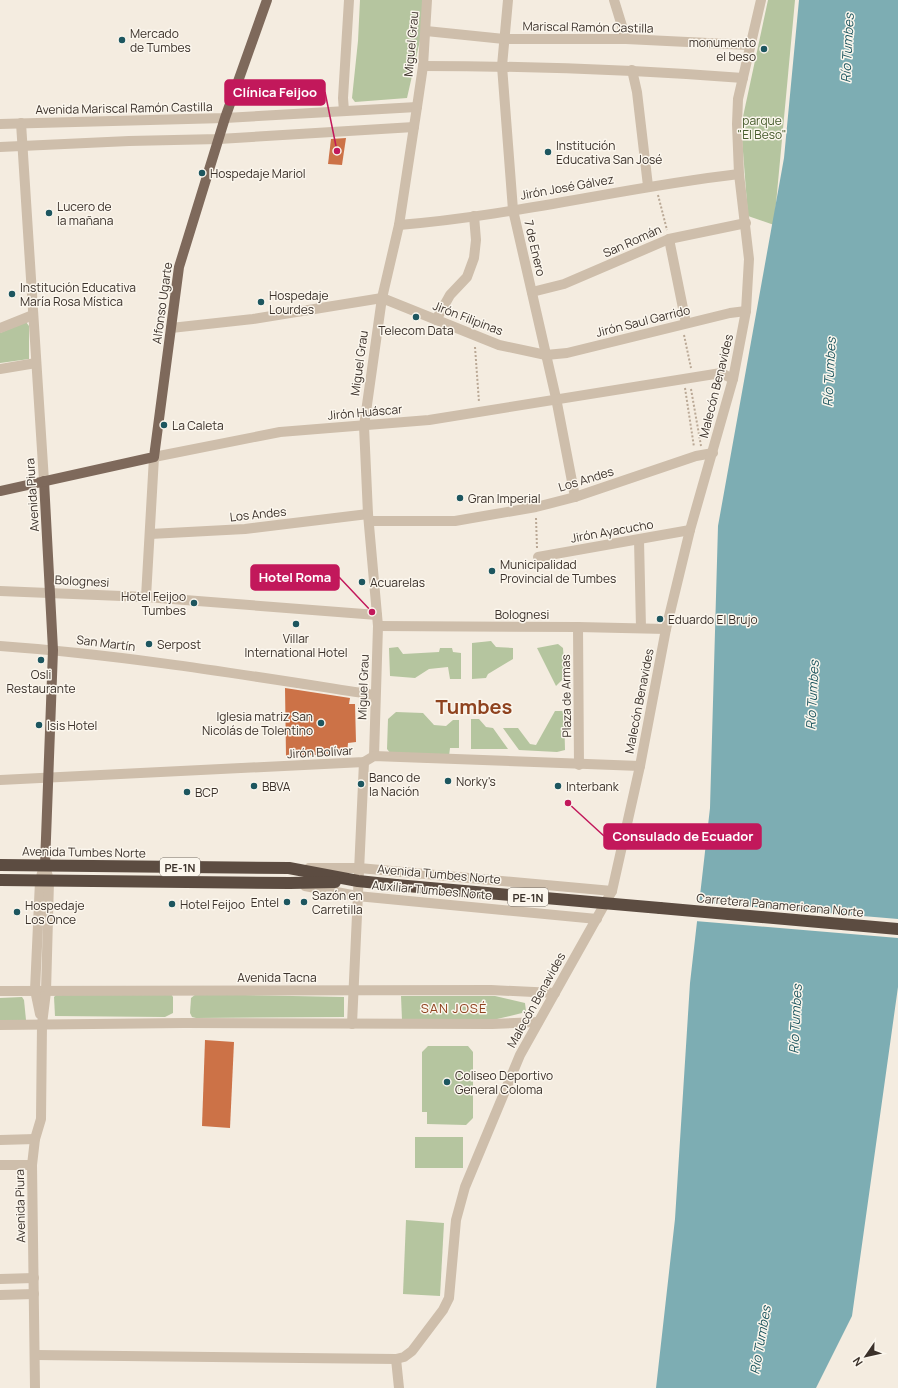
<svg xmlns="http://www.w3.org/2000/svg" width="898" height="1388" font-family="Manrope,sans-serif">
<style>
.green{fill:#b5c59f}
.water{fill:#7dadb3}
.pier{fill:#f4ece0}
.building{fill:#cc7247}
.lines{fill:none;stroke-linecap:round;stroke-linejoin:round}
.path{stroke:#baa895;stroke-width:2;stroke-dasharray:2 2;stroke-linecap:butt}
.minor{stroke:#cebeab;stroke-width:10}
.major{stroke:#7e695b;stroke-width:10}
.highway{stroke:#5c4c41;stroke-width:12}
.highway-bridge{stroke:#5c4c41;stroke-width:12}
.poi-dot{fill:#1d565f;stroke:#fbf6ed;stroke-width:1.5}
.labels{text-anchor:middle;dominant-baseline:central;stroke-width:3;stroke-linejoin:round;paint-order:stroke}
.shield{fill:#fbf6ed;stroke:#756c64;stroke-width:1}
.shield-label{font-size:11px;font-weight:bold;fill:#3b312a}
.street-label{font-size:12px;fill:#3b312a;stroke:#fbf6ed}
.poi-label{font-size:12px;fill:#3b312a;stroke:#fbf6ed;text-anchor:start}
.park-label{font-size:12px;fill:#465b2c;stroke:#fbf6ed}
.water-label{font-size:13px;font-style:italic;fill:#1d565f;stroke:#fbf6ed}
.neighbourhood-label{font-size:13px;letter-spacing:1px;fill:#8f431f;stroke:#fbf6ed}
.town-label{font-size:20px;font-weight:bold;fill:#8f431f;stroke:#fbf6ed}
.leader{fill:none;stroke:#c2185b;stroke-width:1.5}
.callout-dot{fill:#c2185b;stroke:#fbf6ed;stroke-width:1.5}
.callout{fill:#c2185b;stroke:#c2185b;stroke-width:1.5}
.callout-label{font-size:13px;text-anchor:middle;font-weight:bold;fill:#fff}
</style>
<rect width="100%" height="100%" fill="#f4ece0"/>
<g class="green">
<polygon points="360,0 423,0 421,36 407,98 355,102 352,98 358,41"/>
<polygon points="768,0 795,0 774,225 748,216 741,126"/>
<polygon points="26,322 29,326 29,359 0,363 0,333"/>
<polygon points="491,641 496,647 513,648 513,659 488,674 486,678 472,679 472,643"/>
<polygon points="558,644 563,648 565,677 556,686 537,648"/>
<polygon points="398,647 403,654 439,652 440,648 452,648 453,652 461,653 461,679 450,679 448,667 429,669 415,678 390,676 389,648"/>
<polygon points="555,711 564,711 565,750 557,752 519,750 503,728 518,728 530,744 536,745"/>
<polygon points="396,712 423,713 434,725 446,726 453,720 459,720 459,748 450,748 449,756 391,754 387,749 388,719"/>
<polygon points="471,719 479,719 486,727 493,728 508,749 471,749"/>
<polygon points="57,994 171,994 173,997 173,1013 165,1017 55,1016 54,997"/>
<polygon points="196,994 344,997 344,1017 196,1018 192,1017 190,1013 191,998"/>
<polygon points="401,996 495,996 525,1003 526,1011 522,1013 493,1020 402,1020"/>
<polygon points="22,997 24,1000 26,1020 0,1022 0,998"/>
<polygon points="428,1046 468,1046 473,1052 473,1118 466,1125 427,1124 427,1112 422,1112 422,1052"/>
<rect x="415" y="1137" width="48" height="31"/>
<polygon points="406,1220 444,1223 440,1296 403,1294"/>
</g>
<polygon class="water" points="799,0 898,0 898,987 852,1316 816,1388 656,1388 675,1219 690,983 710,808 718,526 784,158"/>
<polygon class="pier" points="697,902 898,919 898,938 695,921"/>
<g class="building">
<polygon points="346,138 342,165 328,164 331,139"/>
<polygon points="285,688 350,698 349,704 355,704 356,742 348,743 347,754 286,756"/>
<polygon points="205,1040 234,1042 230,1128 202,1126"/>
</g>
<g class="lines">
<g class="path">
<polyline points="658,195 667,230"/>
<polyline points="684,335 691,368"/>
<polyline points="475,347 479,402"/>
<polyline points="685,388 694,447"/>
<polyline points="691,389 701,446"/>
<polyline points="536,518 537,548"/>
</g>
<g class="minor">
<polyline points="508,0 502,66 513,210 556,398 575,497"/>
<polyline points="614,0 626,39"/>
<polyline points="426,31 504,39 626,39 749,45"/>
<path d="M 423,66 C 530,66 636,70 743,78"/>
<polyline points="632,70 637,92 648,186"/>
<polyline points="344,111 343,98 349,0"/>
<polyline points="21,123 44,481"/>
<polyline points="0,124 225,118 417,107"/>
<polyline points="0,147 129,141 219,139 414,127"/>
<path d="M 399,225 C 513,216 625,187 739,174"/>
<polyline points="669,239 686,323"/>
<polyline points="532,292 564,284 669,239 746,223"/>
<polyline points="436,320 450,295 467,277 474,258 476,240 474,216"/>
<polyline points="0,328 33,315"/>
<polyline points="171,328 253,319 382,298 499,345 546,355 567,353 730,313 746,311"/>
<polyline points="0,369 36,363"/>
<polyline points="369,521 455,521 536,507 575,497 696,456 713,453"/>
<polyline points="150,534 245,529 368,514"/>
<polyline points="639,540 641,628"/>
<polyline points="538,557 690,530"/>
<polyline points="0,591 146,597 377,615"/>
<polyline points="146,597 154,457 280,432 429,420 721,373 733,379"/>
<polyline points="378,626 578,627 666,629"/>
<polyline points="578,627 579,765"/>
<path d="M 0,646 C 126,655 251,676 375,695"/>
<polyline points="374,756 378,626 368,514 364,426 382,298 399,225 417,107 423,66 427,0"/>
<polyline points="0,780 364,762 374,756 640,766"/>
<polyline points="309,868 359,868 612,891"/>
<polyline points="305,886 357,896 597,919"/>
<polyline points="0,991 491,990 555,993"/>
<polyline points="40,1014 35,990 40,881 42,873"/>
<polyline points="352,1024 364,762"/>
<polyline points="0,1025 184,1023 492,1024 538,1022"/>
<polyline points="0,1140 35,1139"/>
<polyline points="0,1165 32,1165"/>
<polyline points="0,1279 34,1278"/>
<polyline points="0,1295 34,1294"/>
<polyline points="36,1355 396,1359 404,1357 412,1351 443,1310 449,1298 456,1220 465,1187 520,1055 612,891 640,766 666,629 690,530 733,379 746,311 749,259 739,174 737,124 738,99 761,0"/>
<polyline points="396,1359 399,1388"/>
<polyline points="35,1388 32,1165 35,1139 41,1119 42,1024 46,992 49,881 45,865"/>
</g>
<g class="major">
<polyline points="44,481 53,650 45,865"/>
<polyline points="0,491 154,457 179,267 225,118 267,0"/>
</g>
<g class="highway">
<polyline points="0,865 289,868 358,881 396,885"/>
<polyline points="0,880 290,883 335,882"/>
<polyline points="660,908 898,929"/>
</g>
<polyline class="highway-bridge" points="396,885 660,908"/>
</g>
<g class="poi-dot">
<circle cx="122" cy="40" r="4"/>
<circle cx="764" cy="49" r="4"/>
<circle cx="548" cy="152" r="4"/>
<circle cx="202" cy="173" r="4"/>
<circle cx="49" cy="213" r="4"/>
<circle cx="12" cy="294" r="4"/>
<circle cx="261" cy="302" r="4"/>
<circle cx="416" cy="317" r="4"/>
<circle cx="164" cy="425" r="4"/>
<circle cx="460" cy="498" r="4"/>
<circle cx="492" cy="571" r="4"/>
<circle cx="362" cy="582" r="4"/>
<circle cx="194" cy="603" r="4"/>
<circle cx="660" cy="619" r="4"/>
<circle cx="296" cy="624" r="4"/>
<circle cx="149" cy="644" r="4"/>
<circle cx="41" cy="660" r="4"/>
<circle cx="321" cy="723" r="4"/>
<circle cx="39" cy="725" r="4"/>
<circle cx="448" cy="781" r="4"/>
<circle cx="361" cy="784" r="4"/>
<circle cx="254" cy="786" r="4"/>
<circle cx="558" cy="786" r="4"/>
<circle cx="187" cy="792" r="4"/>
<circle cx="287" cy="902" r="4"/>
<circle cx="304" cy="902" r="4"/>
<circle cx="172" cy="904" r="4"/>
<circle cx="17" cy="912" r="4"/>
<circle cx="447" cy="1082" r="4"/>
</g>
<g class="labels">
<g class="shield">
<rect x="160" y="858" width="40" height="18" rx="3"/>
<rect x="508" y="888" width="40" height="18" rx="3"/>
</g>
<g class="shield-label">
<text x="180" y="867">PE-1N</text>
<text x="528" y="897">PE-1N</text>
</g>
<g class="street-label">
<text transform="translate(588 27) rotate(1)">Mariscal Ramón Castilla</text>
<text transform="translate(411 44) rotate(-85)">Miguel Grau</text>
<text transform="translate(124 108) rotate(-1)">Avenida Mariscal Ramón Castilla</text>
<text transform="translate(567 187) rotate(-10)">Jirón José Gálvez</text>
<text transform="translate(632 241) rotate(-24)">San Román</text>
<text transform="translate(535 248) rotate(77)">7 de Enero</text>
<text transform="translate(162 303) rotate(-82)">Alfonso Ugarte</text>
<text transform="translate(468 318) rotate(21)">Jirón Filipinas</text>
<text transform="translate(643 321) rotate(-14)">Jirón Saul Garrido</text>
<text transform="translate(359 363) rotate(-82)">Miguel Grau</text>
<text transform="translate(716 386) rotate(-76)">Malecón Benavides</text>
<text transform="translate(365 412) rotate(-5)">Jirón Huáscar</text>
<text transform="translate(586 479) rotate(-17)">Los Andes</text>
<text transform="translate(32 495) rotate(-94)">Avenida Piura</text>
<text transform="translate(258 514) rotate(-6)">Los Andes</text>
<text transform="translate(612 531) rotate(-10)">Jirón Ayacucho</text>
<text transform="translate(82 581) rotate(3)">Bolognesi</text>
<text x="522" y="614">Bolognesi</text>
<text transform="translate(106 643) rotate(7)">San Martín</text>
<text transform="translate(363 687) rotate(-88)">Miguel Grau</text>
<text transform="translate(566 696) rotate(-91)">Plaza de Armas</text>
<text transform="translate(639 701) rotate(-79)">Malecón Benavides</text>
<text transform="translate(320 752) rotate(-3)">Jirón Bolívar</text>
<text transform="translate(84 852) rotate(1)">Avenida Tumbes Norte</text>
<text transform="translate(439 874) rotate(5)">Avenida Tumbes Norte</text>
<text transform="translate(432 890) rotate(5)">Auxiliar Tumbes Norte</text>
<text transform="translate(780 905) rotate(5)">Carretera Panamericana Norte</text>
<text x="277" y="977">Avenida Tacna</text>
<text transform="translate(536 1000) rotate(-61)">Malecón Benavides</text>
<text transform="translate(20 1206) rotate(-91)">Avenida Piura</text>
</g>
<g class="poi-label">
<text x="130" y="33">Mercado<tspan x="130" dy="14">de Tumbes</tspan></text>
<text x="756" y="42" text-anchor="end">monumento<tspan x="756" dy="14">el beso</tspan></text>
<text x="556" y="145">Institución<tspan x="556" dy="14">Educativa San José</tspan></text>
<text x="210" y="173">Hospedaje Mariol</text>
<text x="57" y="206">Lucero de<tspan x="57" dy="14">la mañana</tspan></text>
<text x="20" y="287">Institución Educativa<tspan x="20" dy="14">María Rosa Mística</tspan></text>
<text x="269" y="295">Hospedaje<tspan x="269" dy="14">Lourdes</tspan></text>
<text x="416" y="330" text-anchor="middle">Telecom Data</text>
<text x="172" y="425">La Caleta</text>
<text x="468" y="498">Gran Imperial</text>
<text x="500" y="564">Municipalidad<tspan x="500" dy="14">Provincial de Tumbes</tspan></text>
<text x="370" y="582">Acuarelas</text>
<text x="186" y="596" text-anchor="end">Hotel Feijoo<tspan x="186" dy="14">Tumbes</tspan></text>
<text x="668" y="619">Eduardo El Brujo</text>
<text x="296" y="638" text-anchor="middle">Villar<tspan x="296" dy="14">International Hotel</tspan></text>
<text x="157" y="644">Serpost</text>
<text x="41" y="674" text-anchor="middle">Osli<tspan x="41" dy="14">Restaurante</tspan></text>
<text x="313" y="716" text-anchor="end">Iglesia matriz San<tspan x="313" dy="14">Nicolás de Tolentino</tspan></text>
<text x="47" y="725">Isis Hotel</text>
<text x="369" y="777">Banco de<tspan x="369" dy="14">la Nación</tspan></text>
<text x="456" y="781">Norky's</text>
<text x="262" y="786">BBVA</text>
<text x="566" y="786">Interbank</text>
<text x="195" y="792">BCP</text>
<text x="312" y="895">Sazón en<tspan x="312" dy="14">Carretilla</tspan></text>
<text x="279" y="902" text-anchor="end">Entel</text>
<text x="180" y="904">Hotel Feijoo</text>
<text x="25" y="905">Hospedaje<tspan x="25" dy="14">Los Once</tspan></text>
<text x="455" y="1075">Coliseo Deportivo<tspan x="455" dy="14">General Coloma</tspan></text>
</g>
<g class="park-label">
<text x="762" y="120">parque<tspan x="762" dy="14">"El Beso"</tspan></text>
</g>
<g class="water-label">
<text transform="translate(847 48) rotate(-87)">Río Tumbes</text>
<text transform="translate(829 372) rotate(-87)">Río Tumbes</text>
<text transform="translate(812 695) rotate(-87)">Río Tumbes</text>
<text transform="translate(795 1019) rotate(-87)">Río Tumbes</text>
<text transform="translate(760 1340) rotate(-80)">Río Tumbes</text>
</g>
<g class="neighbourhood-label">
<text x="454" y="1008">SAN JOSÉ</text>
</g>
<g class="town-label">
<text x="474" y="706">Tumbes</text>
</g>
</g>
<path class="leader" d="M337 151L325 92M372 612L339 577M568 803L604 836"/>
<g class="callout-dot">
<circle cx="337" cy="151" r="4"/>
<circle cx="372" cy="612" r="4"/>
<circle cx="568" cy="803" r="4"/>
</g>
<g class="callout">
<rect x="225" y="80" width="100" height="25" rx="4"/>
<rect x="251" y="565" width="88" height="25" rx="4"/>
<rect x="604" y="824" width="157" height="25" rx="4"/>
</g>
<g class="callout-label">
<text x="275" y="97">Clínica Feijoo</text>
<text x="295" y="582">Hotel Roma</text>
<text x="683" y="841">Consulado de Ecuador</text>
</g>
<g transform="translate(866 1356) rotate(236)" stroke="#fbf6ed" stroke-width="3" paint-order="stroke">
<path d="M0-3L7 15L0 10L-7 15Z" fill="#3b312a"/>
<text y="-6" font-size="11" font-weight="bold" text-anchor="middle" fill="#3b312a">N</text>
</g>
</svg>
